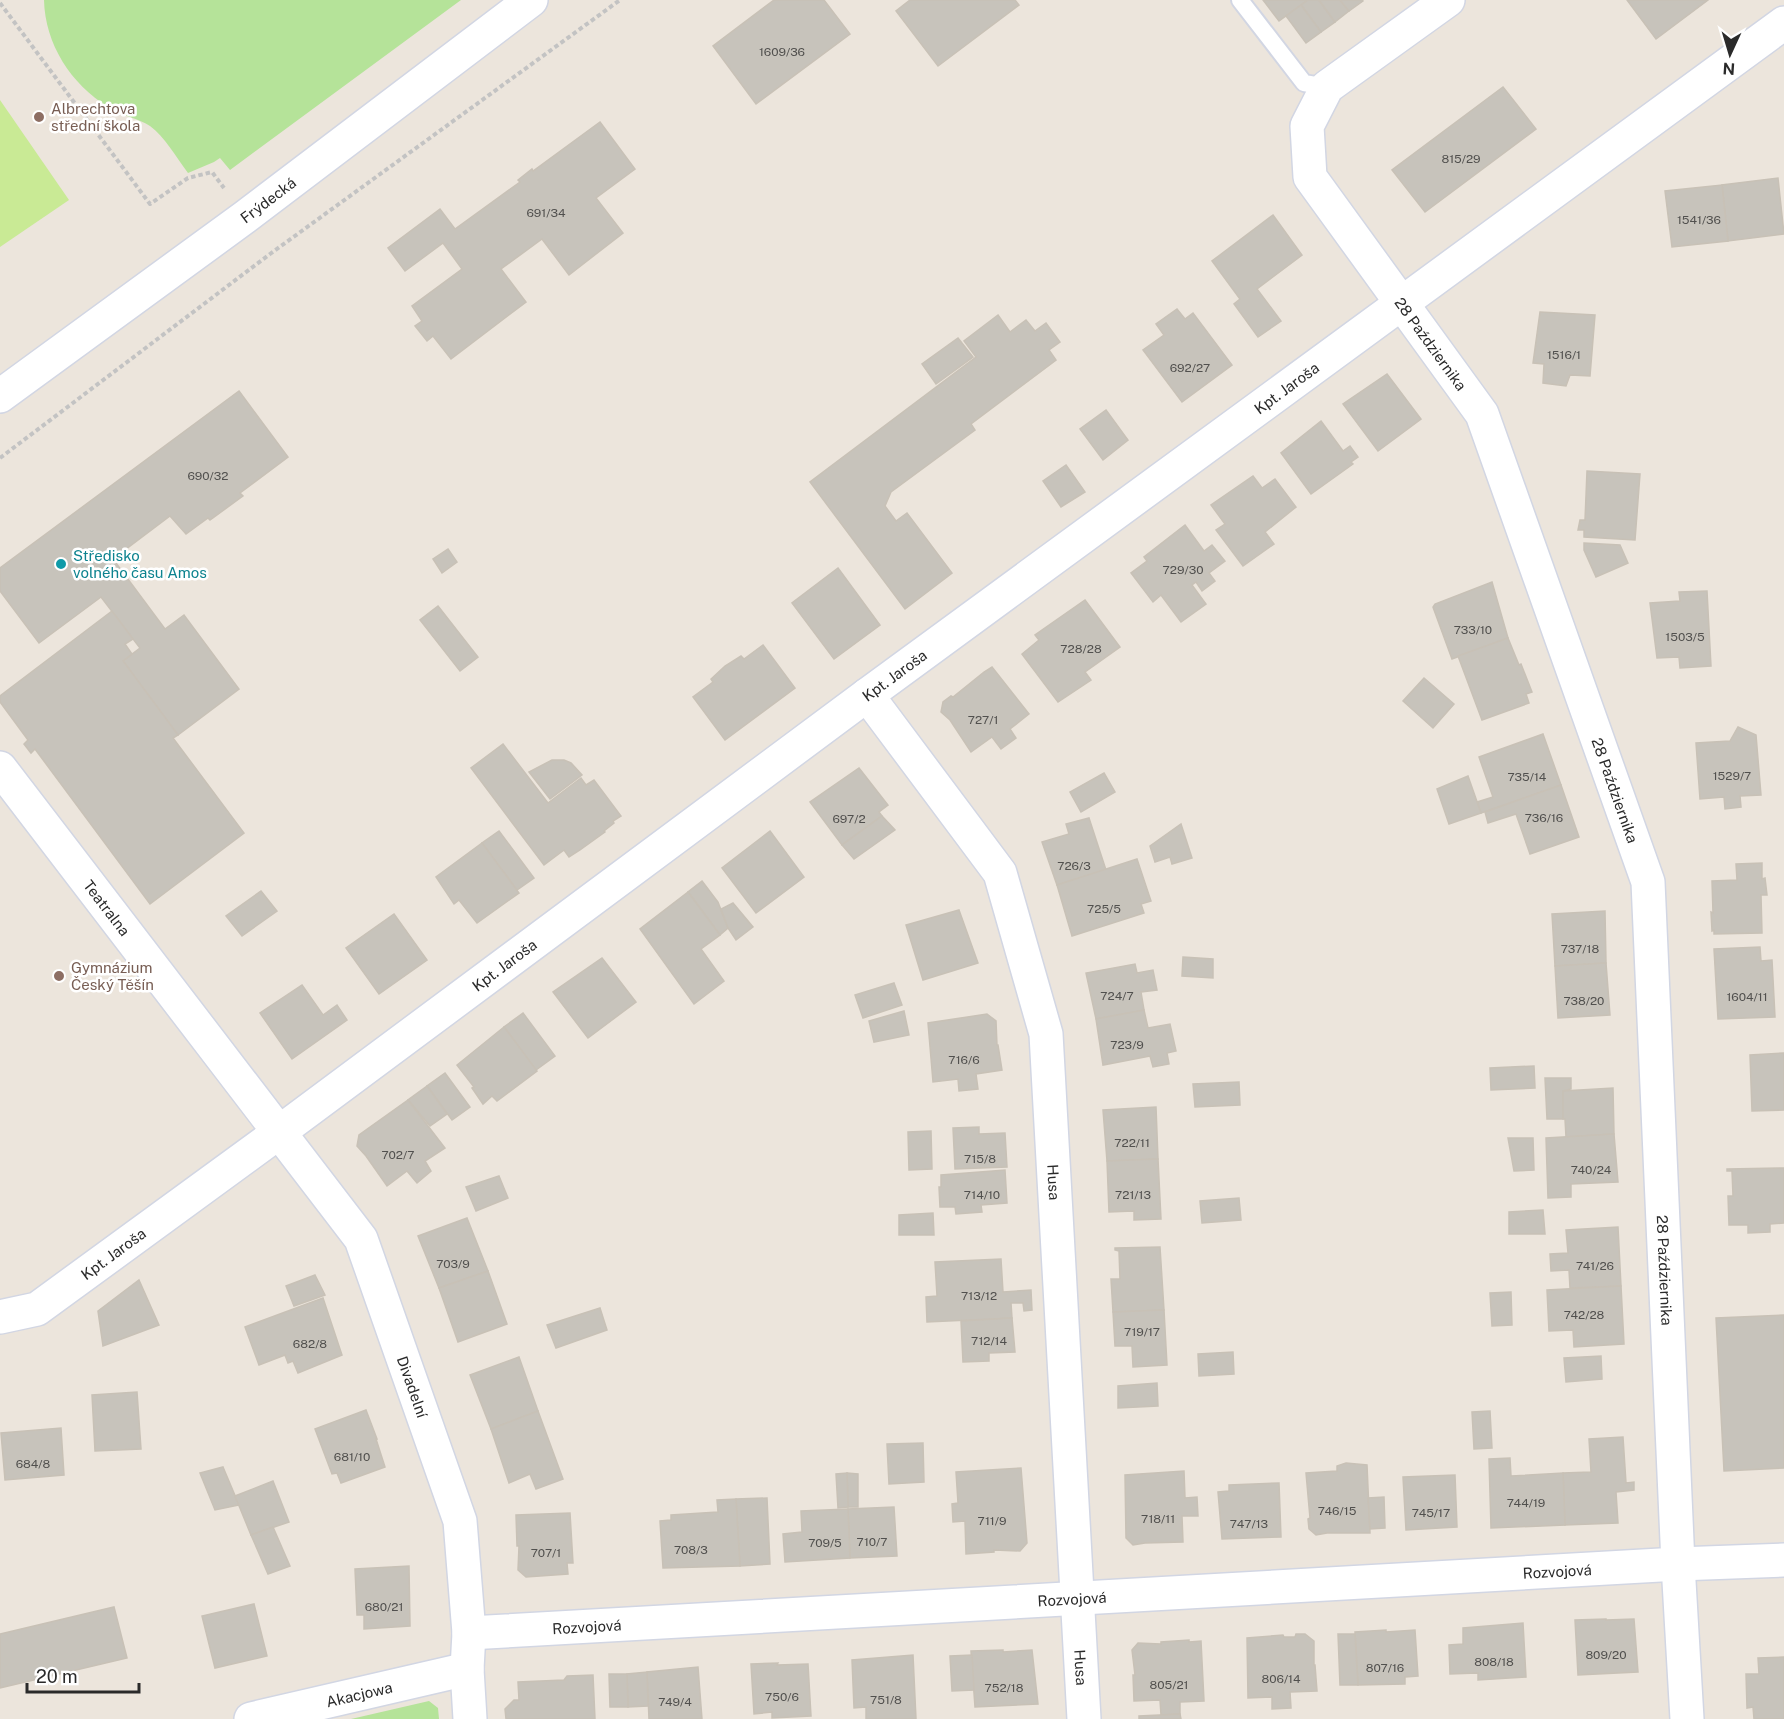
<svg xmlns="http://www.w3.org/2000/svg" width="1784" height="1719" font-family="'Public Sans',sans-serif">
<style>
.green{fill:#b5e399}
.pitch{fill:#c9ea95}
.building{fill:#c7c3bb;stroke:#c8c1b6;stroke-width:1.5}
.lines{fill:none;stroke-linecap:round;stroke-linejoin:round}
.service-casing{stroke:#d2d6e3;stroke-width:20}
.minor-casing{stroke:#d2d6e3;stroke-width:36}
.secondary-casing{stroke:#d2d6e3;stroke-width:36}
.path{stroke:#c3c3c3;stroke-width:4;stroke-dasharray:4.5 3;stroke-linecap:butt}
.service{stroke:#fff;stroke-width:16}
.minor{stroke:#fff;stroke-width:33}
.secondary{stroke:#fff;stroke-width:33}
.education-dot{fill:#8d6e63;stroke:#fff;stroke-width:2}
.culture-dot{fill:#0f9aa8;stroke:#fff;stroke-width:2}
.labels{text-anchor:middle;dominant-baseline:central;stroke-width:5;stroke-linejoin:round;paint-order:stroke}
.number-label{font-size:12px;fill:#51504e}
.education-label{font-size:15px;fill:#785e54;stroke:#fff;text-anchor:start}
.street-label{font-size:15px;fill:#2a2a2a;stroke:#fff}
.culture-label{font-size:15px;fill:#0d838f;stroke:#fff;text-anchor:start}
</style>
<rect width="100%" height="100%" fill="#ece5dc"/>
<g class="green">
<path d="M 44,0 L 461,0 L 230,170 L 220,158 L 214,162 L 188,173 C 176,157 165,137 150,126 C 140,119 120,115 108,107 C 71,84 45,44 44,0 Z"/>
<polygon points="429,1701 438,1708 439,1719 351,1719"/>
</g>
<polygon class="pitch" points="0,100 69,200 0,247"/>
<g class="building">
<polygon points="774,0 824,0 850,34 756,104 713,46"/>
<polygon points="910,0 1015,0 1019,5 938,66 896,11"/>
<polygon points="1263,0 1308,0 1279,21"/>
<polygon points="1308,0 1319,0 1335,22 1321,32 1301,5"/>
<polygon points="1319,0 1340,0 1349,11 1335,22"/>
<polygon points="1340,0 1362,0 1363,1 1349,11"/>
<polygon points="1627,0 1708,0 1656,39"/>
<polygon points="1301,5 1321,32 1306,43 1286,16"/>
<polygon points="1503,87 1536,129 1425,212 1392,170"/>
<polygon points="600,122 635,169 596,198 623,233 569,275 542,239 501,269 526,302 451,359 433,336 427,341 415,326 422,321 412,306 462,269 443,243 405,271 388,248 440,209 455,229 520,182 518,180 532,169 533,171"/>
<polygon points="1778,178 1784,234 1728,241 1722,185"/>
<polygon points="1722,185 1728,241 1672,247 1665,191"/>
<polygon points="1273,215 1302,255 1257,289 1281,321 1258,337 1234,304 1240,299 1212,261"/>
<polygon points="1177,309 1185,319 1193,313 1232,365 1182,402 1143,350 1164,335 1156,324"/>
<polygon points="1540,312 1595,315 1590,376 1570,375 1566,386 1543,383 1544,364 1533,363"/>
<polygon points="998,315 1010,332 1026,320 1035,331 1046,323 1060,342 1049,350 1056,360 971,424 975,430 891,492 885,506 896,521 907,513 952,573 905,609 810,482 976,357 964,341"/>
<polygon points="958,338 973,357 936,384 922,364"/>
<polygon points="1387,374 1421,419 1378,451 1343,404"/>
<polygon points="239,391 288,457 240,493 243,496 210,520 208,518 186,534 170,516 113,559 165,629 184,615 239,689 178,735 123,661 140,648 101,597 39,643 0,591 0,568"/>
<polygon points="1106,410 1128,440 1103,460 1080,429"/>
<polygon points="1321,421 1343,451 1350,446 1358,457 1351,462 1353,464 1311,494 1281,453"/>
<polygon points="1066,465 1085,492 1061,507 1043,481"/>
<polygon points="1587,471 1640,474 1635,540 1584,537 1584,530 1578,530 1580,520 1585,520"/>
<polygon points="1253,476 1262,488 1275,479 1296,507 1265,532 1274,544 1243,566 1216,530 1225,524 1211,505"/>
<polygon points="1185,525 1204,551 1212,545 1225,561 1209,573 1215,581 1202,591 1196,582 1192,585 1206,604 1181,622 1161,595 1153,602 1131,573 1147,561 1144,557"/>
<polygon points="1584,543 1620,545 1628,563 1596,577 1584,550"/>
<polygon points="448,549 457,562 442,573 433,559"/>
<polygon points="838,568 880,625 834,659 792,603"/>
<polygon points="1492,582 1508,638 1452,659 1433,607 1435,604"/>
<polygon points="1707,591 1711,666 1680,668 1679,657 1657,658 1650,603 1680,601 1679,592"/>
<polygon points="1085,600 1120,647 1085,672 1091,680 1058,702 1022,654 1039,640 1035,635"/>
<polygon points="438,606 478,657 460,671 420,620"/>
<polygon points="112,611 133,639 125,644 132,654 123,661 178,735 173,738 244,833 150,904 35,749 31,753 24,744 28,740 0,702 0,696"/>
<polygon points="1508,638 1519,665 1521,664 1532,692 1526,694 1529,703 1482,720 1458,656"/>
<polygon points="763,645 795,688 725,740 693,697 713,682 711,679 725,666 741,656 744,659"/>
<polygon points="992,667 1029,714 1010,729 1016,738 1001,749 992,737 971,752 950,720 941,712 943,702 951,696 953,697 984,672"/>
<polygon points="1424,678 1454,704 1433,728 1403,701"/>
<polygon points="1738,727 1756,735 1761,795 1740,796 1741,807 1725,809 1724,797 1700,799 1696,743 1730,741"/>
<polygon points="1543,734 1561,785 1481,813 1477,802 1493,797 1479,757"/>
<polygon points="503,744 548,803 581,778 586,785 594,780 621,816 613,821 614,823 604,831 605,832 580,850 569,857 564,850 544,865 471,768"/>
<polygon points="552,760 564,760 571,763 582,775 550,799 529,772"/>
<polygon points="859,768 888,805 879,812 882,816 842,845 810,802"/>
<polygon points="1104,773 1115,792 1081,812 1070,792"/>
<polygon points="1468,776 1481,813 1449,824 1437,789"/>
<polygon points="1561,785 1579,837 1530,854 1516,814 1488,823 1485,812"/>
<polygon points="882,816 895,830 854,859 842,845"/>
<polygon points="1089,818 1106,870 1057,885 1042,842 1069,834 1066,824"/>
<polygon points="1181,824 1192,858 1172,864 1170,857 1155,862 1150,846"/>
<polygon points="499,831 534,878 517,890 482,843"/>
<polygon points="770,831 804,877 756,913 722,868"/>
<polygon points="482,843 519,893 477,923 459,900 454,904 436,877"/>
<polygon points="1137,859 1151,901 1141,904 1144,913 1072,936 1057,885"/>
<polygon points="1762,863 1762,879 1765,878 1767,895 1761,895 1762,933 1714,934 1714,930 1712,931 1711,912 1713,913 1712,881 1737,880 1736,864"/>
<polygon points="702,881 718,902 728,928 720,935 688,892"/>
<polygon points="261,891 277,911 242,936 226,916"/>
<polygon points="688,892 720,935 701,949 724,981 694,1004 640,929"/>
<polygon points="733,903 753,927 736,940 728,928 721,909"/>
<polygon points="959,910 978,963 923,980 906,925"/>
<polygon points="1605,911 1606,963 1555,966 1552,914"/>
<polygon points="394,914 427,960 379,994 346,948"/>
<polygon points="1760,947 1761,961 1772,960 1775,1017 1718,1019 1714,949"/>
<polygon points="1183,957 1213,959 1213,978 1182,976"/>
<polygon points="602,958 636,1002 588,1038 553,992"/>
<polygon points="1606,963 1610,1015 1558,1018 1555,966"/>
<polygon points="1135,964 1137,973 1153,970 1157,990 1141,992 1144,1010 1096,1019 1086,973"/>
<polygon points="894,983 902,1005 863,1018 855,995"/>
<polygon points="302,985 323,1015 337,1005 347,1020 292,1059 260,1013"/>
<polygon points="1144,1010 1148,1028 1170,1024 1176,1051 1167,1053 1169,1064 1153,1067 1150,1056 1103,1065 1096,1019"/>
<polygon points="904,1011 909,1035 874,1042 869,1021"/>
<polygon points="523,1013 555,1056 536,1070 504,1027"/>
<polygon points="987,1014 996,1021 997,1045 998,1045 1002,1070 976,1074 978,1089 959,1091 958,1079 933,1082 928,1023"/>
<polygon points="504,1027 537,1071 497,1101 492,1096 483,1104 472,1088 474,1087 457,1065"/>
<polygon points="1784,1053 1784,1110 1752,1111 1750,1055"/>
<polygon points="1534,1066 1535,1088 1491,1090 1490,1068"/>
<polygon points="445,1073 470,1107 452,1120 427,1086"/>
<polygon points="1545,1078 1571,1078 1571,1089 1563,1091 1563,1119 1547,1119"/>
<polygon points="1239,1082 1240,1105 1195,1107 1193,1084"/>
<polygon points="427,1086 447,1114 430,1126 408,1100"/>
<polygon points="1613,1088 1614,1134 1566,1137 1565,1119 1563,1119 1563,1091"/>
<polygon points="408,1100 445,1148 425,1161 431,1171 417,1183 407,1171 387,1186 366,1156 357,1146 359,1135"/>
<polygon points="1156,1107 1158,1159 1107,1161 1103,1110"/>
<polygon points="979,1127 979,1134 1005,1133 1007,1167 955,1169 953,1128"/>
<polygon points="931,1131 932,1169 909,1170 908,1132"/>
<polygon points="1614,1134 1618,1182 1571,1184 1571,1197 1548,1198 1546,1138"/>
<polygon points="1508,1138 1533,1138 1534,1170 1514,1171"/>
<polygon points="1158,1159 1161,1219 1134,1220 1134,1211 1109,1212 1107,1161"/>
<polygon points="1784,1168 1784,1223 1770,1224 1770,1232 1748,1233 1748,1225 1729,1225 1728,1196 1733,1196 1732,1171 1727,1171 1727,1169"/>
<polygon points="1005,1170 1007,1203 981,1205 982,1212 956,1214 955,1207 940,1207 939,1187 941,1187 941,1175"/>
<polygon points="499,1176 508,1198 476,1211 466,1187"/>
<polygon points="1239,1198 1241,1220 1202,1223 1200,1201"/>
<polygon points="1543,1210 1545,1234 1509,1234 1509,1212"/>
<polygon points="933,1213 934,1235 899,1235 899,1215"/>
<polygon points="467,1218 488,1271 439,1288 418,1236"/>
<polygon points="1618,1227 1621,1286 1570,1288 1569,1270 1551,1271 1550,1254 1568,1253 1566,1230"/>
<polygon points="1160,1247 1164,1310 1113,1312 1111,1279 1120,1279 1119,1251 1115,1250 1115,1248"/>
<polygon points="1001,1259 1003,1292 1031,1290 1032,1310 1024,1311 1023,1303 1011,1303 1012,1318 927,1322 926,1297 937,1296 935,1262"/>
<polygon points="488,1271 507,1324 458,1342 439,1288"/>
<polygon points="315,1275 325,1295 294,1306 286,1286"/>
<polygon points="139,1280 159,1325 103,1346 98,1311"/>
<polygon points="1621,1286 1624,1344 1574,1347 1573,1330 1549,1331 1547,1290"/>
<polygon points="1511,1292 1512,1325 1492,1326 1490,1293"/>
<polygon points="323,1298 342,1355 298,1373 293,1361 288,1363 285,1355 259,1365 245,1327"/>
<polygon points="600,1308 607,1330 556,1348 547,1325"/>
<polygon points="1164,1310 1167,1365 1133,1367 1132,1346 1115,1346 1113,1312"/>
<polygon points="1784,1315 1784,1468 1724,1471 1716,1318"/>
<polygon points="1012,1318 1015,1352 989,1353 989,1361 963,1362 961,1321"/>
<polygon points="1233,1352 1234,1374 1199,1376 1198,1354"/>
<polygon points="1601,1356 1602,1379 1566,1382 1564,1358"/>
<polygon points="519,1357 538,1411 491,1429 470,1375"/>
<polygon points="1157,1383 1158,1406 1118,1408 1118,1386"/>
<polygon points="137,1392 141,1449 95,1451 92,1395"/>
<polygon points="366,1410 377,1439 376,1439 385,1467 341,1483 337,1473 332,1474 315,1429"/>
<polygon points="538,1411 563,1479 536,1489 530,1474 509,1483 491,1429"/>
<polygon points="1490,1411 1492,1448 1474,1449 1472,1412"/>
<polygon points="61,1428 64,1475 5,1480 1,1433"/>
<polygon points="1623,1437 1626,1483 1634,1482 1634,1490 1616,1492 1618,1523 1565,1525 1563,1473 1591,1472 1589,1439"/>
<polygon points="923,1443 924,1482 889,1484 887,1444"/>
<polygon points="1510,1458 1511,1476 1563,1473 1565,1525 1491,1528 1489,1459"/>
<polygon points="1346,1463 1367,1465 1370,1533 1327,1533 1316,1535 1309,1529 1308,1519 1310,1518 1306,1473 1337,1471 1337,1466"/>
<polygon points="223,1467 239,1505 215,1510 200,1473"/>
<polygon points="1021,1468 1027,1543 1020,1551 994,1550 994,1552 966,1554 965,1521 953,1522 952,1504 958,1503 956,1472"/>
<polygon points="1184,1471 1185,1498 1197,1497 1198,1516 1182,1516 1183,1542 1145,1543 1133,1545 1126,1538 1125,1475"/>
<polygon points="847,1473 858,1474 858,1507 848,1507"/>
<polygon points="847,1473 848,1507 838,1508 836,1474"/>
<polygon points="1455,1475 1457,1527 1406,1530 1403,1477"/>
<polygon points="273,1481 289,1522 251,1535 235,1496"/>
<polygon points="1279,1483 1281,1537 1222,1539 1218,1492 1229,1491 1229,1485"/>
<polygon points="1384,1497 1385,1528 1370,1529 1368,1498"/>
<polygon points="767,1498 770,1564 740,1566 736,1499"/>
<polygon points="736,1499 740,1566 663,1568 660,1521 671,1520 671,1515 718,1512 717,1500"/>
<polygon points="894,1507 897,1556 850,1558 848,1509"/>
<polygon points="848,1509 850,1558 785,1562 783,1534 802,1532 801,1511"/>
<polygon points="570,1513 573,1563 567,1563 568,1574 526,1577 518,1570 519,1546 517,1546 516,1515"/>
<polygon points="273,1527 290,1566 268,1574 251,1535"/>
<polygon points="409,1566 410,1626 364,1629 364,1615 357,1615 355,1569"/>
<polygon points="254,1604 267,1656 215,1668 202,1616"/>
<polygon points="114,1607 127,1658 0,1688 0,1634"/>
<polygon points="1606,1619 1606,1620 1634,1619 1638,1672 1578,1675 1575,1620"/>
<polygon points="1523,1623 1526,1677 1478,1680 1478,1673 1450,1674 1449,1645 1463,1644 1463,1628"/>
<polygon points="1386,1630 1386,1632 1415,1630 1418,1676 1405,1677 1405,1684 1358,1685 1355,1632"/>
<polygon points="1296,1634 1305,1634 1314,1641 1314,1665 1315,1665 1317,1691 1290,1692 1291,1708 1272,1709 1272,1697 1248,1698 1247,1638 1283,1635 1284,1637 1295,1637"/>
<polygon points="1338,1634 1355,1634 1358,1685 1340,1685"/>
<polygon points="1189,1640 1189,1642 1201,1641 1204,1701 1180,1702 1180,1714 1161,1715 1160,1700 1134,1701 1133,1675 1135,1675 1132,1650 1138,1643 1161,1644 1161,1642"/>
<polygon points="1003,1650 1003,1652 1032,1650 1038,1704 975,1707 971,1651"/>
<polygon points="913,1655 916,1719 866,1719 866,1707 854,1708 852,1660"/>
<polygon points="972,1655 974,1690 952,1691 950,1656"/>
<polygon points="1784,1657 1784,1719 1754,1719 1753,1707 1747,1708 1746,1674 1759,1674 1758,1658"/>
<polygon points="778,1663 777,1665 808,1664 811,1716 772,1718 772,1712 754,1714 751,1664"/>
<polygon points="698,1667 702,1719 649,1719 647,1672"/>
<polygon points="647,1672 648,1706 628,1707 627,1674"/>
<polygon points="609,1674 627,1674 628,1707 610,1707"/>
<polygon points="593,1675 595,1719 506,1719 505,1709 514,1700 519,1700 518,1682 564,1680 567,1676"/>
<polygon points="1180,1714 1181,1719 1139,1719 1139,1716"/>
</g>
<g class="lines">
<defs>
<polyline id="service" points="1240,0 1304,83 1327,87"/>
<g id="minor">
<path id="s1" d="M 1448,0 L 1327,87 L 1307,126 L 1310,177 L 1482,414 L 1648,882 L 1678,1564 L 1687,1719"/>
<path id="s2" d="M 867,695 L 1000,873 L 1046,1034 L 1084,1719"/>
<path id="s3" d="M 0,768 L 361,1239 L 460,1521 L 469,1633 L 467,1669 L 470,1719"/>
<path id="s4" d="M 0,1317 L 37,1309 L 278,1133 L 867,695 L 1784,23"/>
<path id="s5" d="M 469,1633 L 1678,1564 L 1784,1560"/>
<path id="s6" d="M 251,1719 L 467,1669"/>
</g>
<g id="secondary">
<path id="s7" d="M 0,396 L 245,217 L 531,0"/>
</g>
</defs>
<use href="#service" class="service-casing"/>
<use href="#minor" class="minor-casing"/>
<use href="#secondary" class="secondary-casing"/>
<g class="path">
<polyline points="0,3 150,204 188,178 212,172 224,188"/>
<polyline points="0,458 270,254 620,0"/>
</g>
<use href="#service" class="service"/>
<use href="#minor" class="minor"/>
<use href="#secondary" class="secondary"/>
</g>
<g class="education-dot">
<circle cx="39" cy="117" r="6"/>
<circle cx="59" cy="976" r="6"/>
</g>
<circle class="culture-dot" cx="61" cy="564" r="6"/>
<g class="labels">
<g class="number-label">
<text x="782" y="52">1609/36</text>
<text x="1461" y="159">815/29</text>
<text x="546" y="213">691/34</text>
<text x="1699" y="220">1541/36</text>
<text x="1564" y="355">1516/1</text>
<text x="1190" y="368">692/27</text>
<text x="208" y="476">690/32</text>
<text x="1183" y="570">729/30</text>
<text x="1473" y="630">733/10</text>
<text x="1685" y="637">1503/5</text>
<text x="1081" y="649">728/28</text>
<text x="983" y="720">727/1</text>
<text x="1732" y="776">1529/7</text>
<text x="1527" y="777">735/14</text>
<text x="1544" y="818">736/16</text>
<text x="849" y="819">697/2</text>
<text x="1074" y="866">726/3</text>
<text x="1104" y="909">725/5</text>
<text x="1580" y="949">737/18</text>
<text x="1117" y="996">724/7</text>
<text x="1747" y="997">1604/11</text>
<text x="1584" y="1001">738/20</text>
<text x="1127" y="1045">723/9</text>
<text x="964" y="1060">716/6</text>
<text x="1132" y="1143">722/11</text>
<text x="398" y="1155">702/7</text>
<text x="980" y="1159">715/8</text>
<text x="1591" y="1170">740/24</text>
<text x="982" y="1195">714/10</text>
<text x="1133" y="1195">721/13</text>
<text x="453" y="1264">703/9</text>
<text x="1595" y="1266">741/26</text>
<text x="979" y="1296">713/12</text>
<text x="1584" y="1315">742/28</text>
<text x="1142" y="1332">719/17</text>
<text x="989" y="1341">712/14</text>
<text x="310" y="1344">682/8</text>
<text x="352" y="1457">681/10</text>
<text x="33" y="1464">684/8</text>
<text x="1526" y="1503">744/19</text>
<text x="1337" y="1511">746/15</text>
<text x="1431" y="1513">745/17</text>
<text x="1158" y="1519">718/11</text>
<text x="992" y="1521">711/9</text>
<text x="1249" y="1524">747/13</text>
<text x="872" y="1542">710/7</text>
<text x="825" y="1543">709/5</text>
<text x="691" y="1550">708/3</text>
<text x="546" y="1553">707/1</text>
<text x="384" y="1607">680/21</text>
<text x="1606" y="1655">809/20</text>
<text x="1494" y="1662">808/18</text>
<text x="1385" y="1668">807/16</text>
<text x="1281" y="1679">806/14</text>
<text x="1169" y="1685">805/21</text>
<text x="1004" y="1688">752/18</text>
<text x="782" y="1697">750/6</text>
<text x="886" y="1700">751/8</text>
<text x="675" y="1702">749/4</text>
</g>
<g class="education-label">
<text x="51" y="108">Albrechtova<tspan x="51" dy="17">střední škola</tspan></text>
<text x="71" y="967">Gymnázium<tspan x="71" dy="17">Český Těšín</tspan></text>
</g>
<g class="street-label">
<text stroke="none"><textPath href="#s7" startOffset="332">Frýdecká</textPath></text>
<text stroke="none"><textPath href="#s1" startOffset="450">28 Października</textPath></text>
<text stroke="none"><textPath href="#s4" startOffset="1590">Kpt. Jaroša</textPath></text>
<text stroke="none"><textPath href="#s4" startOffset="1104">Kpt. Jaroša</textPath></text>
<text stroke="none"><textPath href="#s1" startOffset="936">28 Października</textPath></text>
<text stroke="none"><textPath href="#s3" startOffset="176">Teatralna</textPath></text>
<text stroke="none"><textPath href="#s4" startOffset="618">Kpt. Jaroša</textPath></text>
<text stroke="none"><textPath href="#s2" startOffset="538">Husa</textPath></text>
<text stroke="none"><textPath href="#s4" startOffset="132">Kpt. Jaroša</textPath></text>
<text stroke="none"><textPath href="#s1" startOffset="1422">28 Października</textPath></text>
<text stroke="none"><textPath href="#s3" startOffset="750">Divadelní</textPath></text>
<text stroke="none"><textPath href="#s5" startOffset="1090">Rozvojová</textPath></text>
<text stroke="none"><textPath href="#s5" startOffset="604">Rozvojová</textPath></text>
<text stroke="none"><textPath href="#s5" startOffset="118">Rozvojová</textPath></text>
<text stroke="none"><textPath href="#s2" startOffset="1024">Husa</textPath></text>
<text stroke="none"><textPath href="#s6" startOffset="111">Akacjowa</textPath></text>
</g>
<g class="culture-label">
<text x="73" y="555">Středisko<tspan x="73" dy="17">volného času Amos</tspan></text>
</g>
</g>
<g transform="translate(1730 54) rotate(184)" stroke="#ffffff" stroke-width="4.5" paint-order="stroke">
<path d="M0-4.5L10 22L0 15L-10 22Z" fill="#2a2a2a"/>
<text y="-9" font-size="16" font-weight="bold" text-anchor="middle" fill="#2a2a2a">N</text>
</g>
<path d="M27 1683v9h112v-9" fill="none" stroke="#2a2a2a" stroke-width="3"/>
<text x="36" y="1683" font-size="18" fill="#2a2a2a" stroke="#ffffff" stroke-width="4.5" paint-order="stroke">20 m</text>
</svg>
